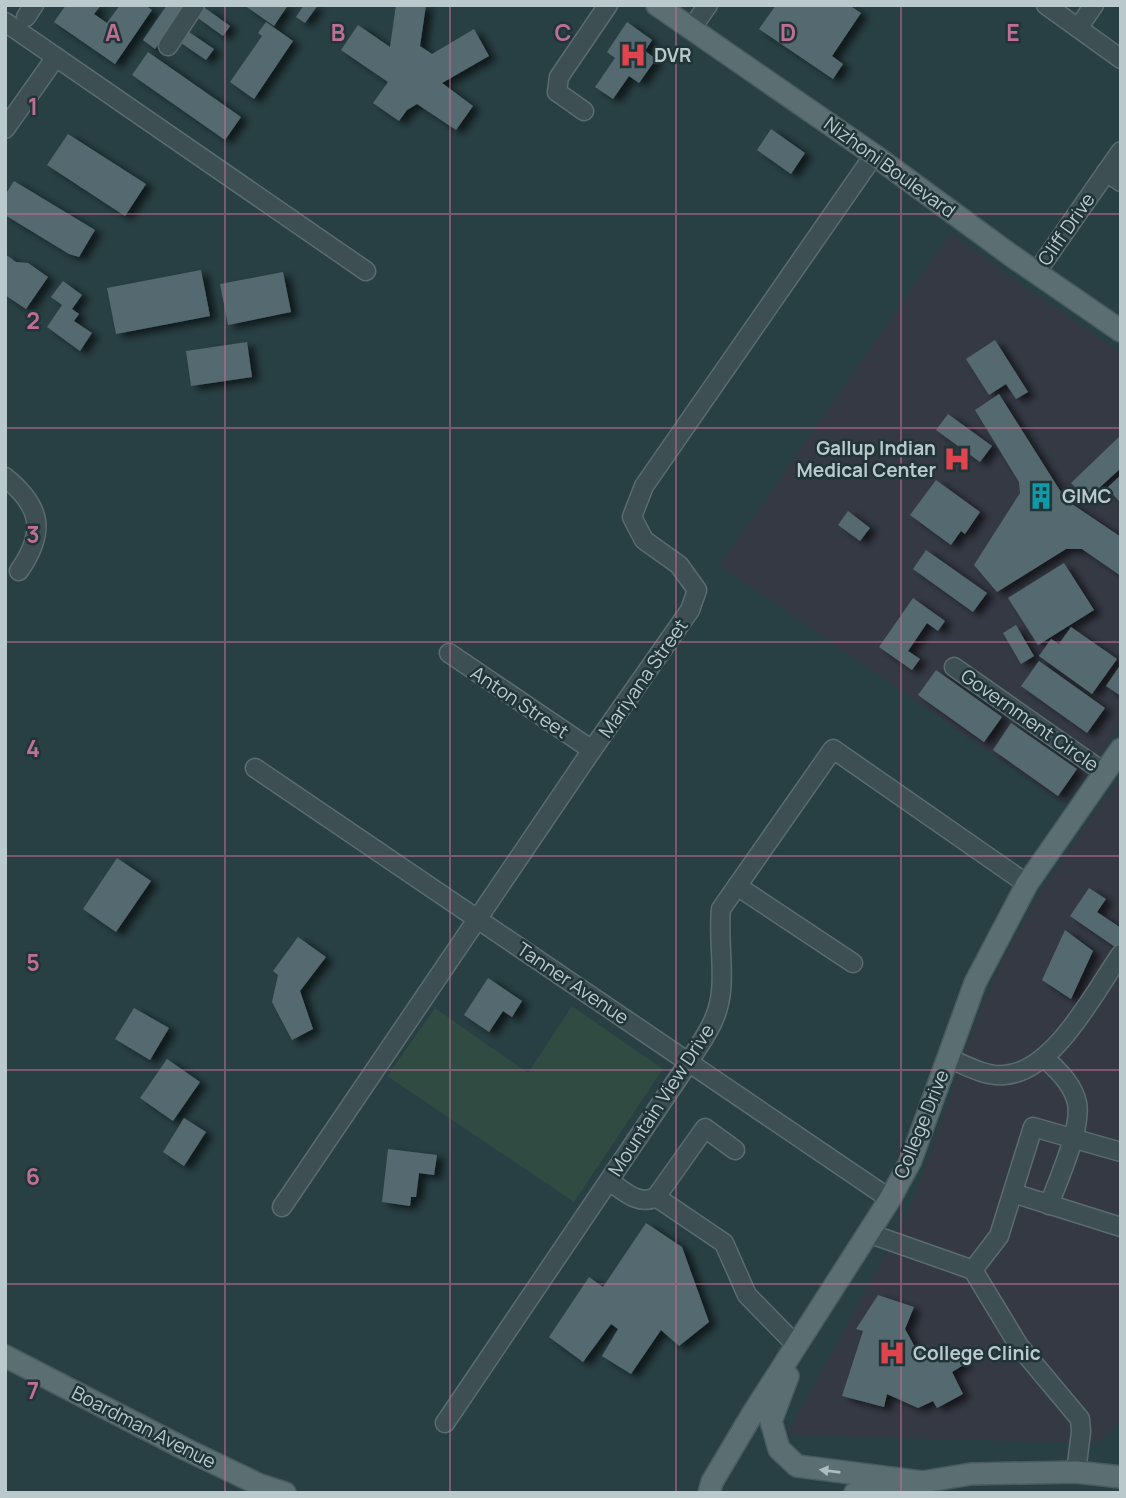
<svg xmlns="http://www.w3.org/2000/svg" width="1126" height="1498" font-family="Manrope,sans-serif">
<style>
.medical{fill:#353944}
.park{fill:#304b41}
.building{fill:#546b70;filter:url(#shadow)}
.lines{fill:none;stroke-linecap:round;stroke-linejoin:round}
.minor-casing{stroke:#5b6c70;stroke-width:21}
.major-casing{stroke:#495b5f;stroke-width:24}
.minor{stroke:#3d4f53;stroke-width:18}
.major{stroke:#5b6f73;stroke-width:21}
.oneway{fill:#acbcbf}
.grid{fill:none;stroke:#be7094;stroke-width:2;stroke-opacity:0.55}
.labels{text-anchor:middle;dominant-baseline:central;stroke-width:5;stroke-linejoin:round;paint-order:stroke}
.poi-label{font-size:19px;font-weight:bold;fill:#bac9cc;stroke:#213438;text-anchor:start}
.street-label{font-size:19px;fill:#bac9cc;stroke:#213438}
.grid-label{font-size:23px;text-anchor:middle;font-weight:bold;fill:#be7094;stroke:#213438;stroke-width:5;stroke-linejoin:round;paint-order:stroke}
</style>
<defs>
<filter id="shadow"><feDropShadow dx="7" dy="4" stdDeviation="3.5" flood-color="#0009"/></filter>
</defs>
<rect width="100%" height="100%" fill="#283f43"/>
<g class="medical">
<polygon points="951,233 1017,282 1121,353 1121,726 1065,804 720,565"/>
<polygon points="1121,775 1121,1421 1097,1443 787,1435 908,1213 948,1104 967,1044 998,968 1040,892"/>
</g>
<polygon class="park" points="572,1006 663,1069 574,1202 387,1076 435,1008 528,1073"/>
<g class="building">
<polygon points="66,5 101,5 94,14 107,23 120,5 145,5 152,10 115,64 54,22"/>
<polygon points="167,5 185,5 155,49 143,40"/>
<polygon points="244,5 288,5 274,26"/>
<polygon points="304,5 318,5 305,23 296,17"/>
<polygon points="396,5 426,5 420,46 432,54 474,29 489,56 442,83 473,106 456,130 417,104 407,110 399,121 373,103 388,82 341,50 358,25 390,47"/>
<polygon points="776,5 849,5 861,13 832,56 843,64 833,79 759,29"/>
<polygon points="205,8 230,26 223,36 198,18"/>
<polygon points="266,22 293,41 254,99 230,82 262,36 258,33"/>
<polygon points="627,22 652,40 645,51 656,59 639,83 629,76 613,99 595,87 615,58 607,52"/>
<polygon points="189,32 214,49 206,60 181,43"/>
<polygon points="148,52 241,117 225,140 132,75"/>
<polygon points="771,129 805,153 791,174 757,150"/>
<polygon points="68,134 146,184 125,216 47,165"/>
<polygon points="14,181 95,230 79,257 69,254 5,215 5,195"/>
<polygon points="5,254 16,262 28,263 48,277 26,309 5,295"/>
<polygon points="201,270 210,316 116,334 107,288"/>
<polygon points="283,272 291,312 228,325 220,284"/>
<polygon points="63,281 82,295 72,309 79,314 74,321 92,333 80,351 47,327 62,305 51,297"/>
<polygon points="995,340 1028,392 1016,399 1006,384 989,395 966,359"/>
<polygon points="247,342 252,377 191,386 186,351"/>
<polygon points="999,394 1066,500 1121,537 1121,576 1082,549 1066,549 997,592 974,565 1020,493 1019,482 975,410"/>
<polygon points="948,414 992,446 980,462 936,430"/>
<polygon points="1121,435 1121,468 1087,499 1071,483"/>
<polygon points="1121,475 1121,503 1107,488"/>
<polygon points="936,480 980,512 965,534 961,531 951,545 910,515"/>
<polygon points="848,511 870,528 860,541 838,525"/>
<polygon points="926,550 987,593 973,612 913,569"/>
<polygon points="1064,563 1094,610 1038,645 1008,598"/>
<polygon points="913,598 945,621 938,631 927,623 908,651 920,659 912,670 879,647"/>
<polygon points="1016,625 1034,656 1021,664 1003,633"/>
<polygon points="1071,627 1117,659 1092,694 1039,656 1051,639 1059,644"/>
<polygon points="1039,661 1105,708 1087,733 1021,686"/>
<polygon points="1121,664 1121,696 1106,686"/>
<polygon points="936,670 1002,717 984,742 918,695"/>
<polygon points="1011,723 1077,769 1058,796 993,750"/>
<polygon points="117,858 151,881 116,932 83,909"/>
<polygon points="1089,888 1106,899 1097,912 1121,928 1121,951 1070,916"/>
<polygon points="1065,930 1093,951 1071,999 1042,980"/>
<polygon points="298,937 326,957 300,991 313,1029 292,1040 272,1002 278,975 273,971"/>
<polygon points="488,978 522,1001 512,1017 503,1011 489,1032 464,1015"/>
<polygon points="134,1008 169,1028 150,1060 115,1039"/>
<polygon points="167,1059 200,1082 173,1121 140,1098"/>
<polygon points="184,1118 206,1132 184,1166 163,1152"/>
<polygon points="388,1149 437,1155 434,1175 419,1173 416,1197 411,1197 410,1206 382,1202"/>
<polygon points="646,1223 682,1247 709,1322 679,1346 661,1330 631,1374 602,1356 618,1329 611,1324 583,1362 549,1337 589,1277 603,1287"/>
<polygon points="878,1295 914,1307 905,1329 916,1349 939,1356 957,1348 965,1364 952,1372 963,1394 937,1408 933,1401 918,1408 887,1394 884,1407 842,1396 863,1331 856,1329"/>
</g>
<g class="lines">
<defs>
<g id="minor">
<polyline points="1046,5 1121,59"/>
<polyline points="26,17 34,5"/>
<polyline points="5,22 366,271"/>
<polyline points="1078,28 1094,5"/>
<polyline points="691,29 708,5"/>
<polyline points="168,46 195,5"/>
<polyline points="584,111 557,92 559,77 608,5"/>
<polyline points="5,129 56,57"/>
<polyline points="1106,172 1121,182"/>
<polyline points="1036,273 1121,151"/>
<path d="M 5,477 C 42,507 46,532 19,571"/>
<polyline points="449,653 592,750"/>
<polyline points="954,667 1105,773"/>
<polyline points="255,768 890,1199"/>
<polyline points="737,886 853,963"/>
<path d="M 948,1058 C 965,1065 986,1077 1004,1075 C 1054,1072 1094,993 1121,954"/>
<path d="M 1045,1058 C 1058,1071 1073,1084 1077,1103 C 1082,1128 1058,1180 1049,1205"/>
<path d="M 609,1181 C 624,1191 638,1206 656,1197 L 705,1128 L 735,1150"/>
<polyline points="1013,1193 1121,1227"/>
<polyline points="656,1197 724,1243 747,1295 797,1346"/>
<polyline points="282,1207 592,750 690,610 697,590 679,565 644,540 632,517 644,486 874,155"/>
<polyline points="868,1233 973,1270 1019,1346 1080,1419 1081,1432 1076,1472"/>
<polyline points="973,1270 999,1236 1033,1127 1121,1152"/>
<path d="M 445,1423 L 689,1062 C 697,1048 708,1034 714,1019 C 729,986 717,945 721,909 L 833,749 L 1027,884"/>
</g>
<g id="major">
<polyline points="657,5 874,155 1012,256 1121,331"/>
<polyline points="5,1356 185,1449 260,1485 285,1493"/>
<polyline points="788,1376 771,1421 779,1449 797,1466 922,1482"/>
<polyline points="709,1493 712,1482 753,1413 890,1199 911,1160 975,983 1027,884 1121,749"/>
<polyline points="855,1493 971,1474 1076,1472 1121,1477"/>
</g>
</defs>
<use href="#minor" class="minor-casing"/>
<use href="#major" class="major-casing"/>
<use href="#minor" class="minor"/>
<use href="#major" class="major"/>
</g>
<defs><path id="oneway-solid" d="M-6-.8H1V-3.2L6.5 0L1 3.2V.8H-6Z" transform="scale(1.75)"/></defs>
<use class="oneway" href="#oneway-solid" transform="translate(830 1471) rotate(-173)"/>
<path class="grid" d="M 225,5 L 225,1493M 450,5 L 450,1493M 676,5 L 676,1493M 901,5 L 901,1493M 5,214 L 1121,214M 5,428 L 1121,428M 5,642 L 1121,642M 5,856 L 1121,856M 5,1070 L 1121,1070M 5,1284 L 1121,1284"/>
<defs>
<symbol id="hospital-bare" viewBox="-9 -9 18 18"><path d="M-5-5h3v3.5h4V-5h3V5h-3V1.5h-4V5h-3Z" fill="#e0444e" stroke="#213438" stroke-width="2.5" paint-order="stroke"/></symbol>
<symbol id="building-bare" viewBox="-9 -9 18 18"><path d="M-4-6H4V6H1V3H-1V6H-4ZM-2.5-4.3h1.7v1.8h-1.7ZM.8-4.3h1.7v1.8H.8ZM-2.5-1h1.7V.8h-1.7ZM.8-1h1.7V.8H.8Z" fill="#0f9aa8" stroke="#213438" stroke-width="2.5" paint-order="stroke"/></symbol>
</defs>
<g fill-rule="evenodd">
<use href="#hospital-bare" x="614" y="36" width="38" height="38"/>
<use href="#hospital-bare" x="938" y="440" width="38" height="38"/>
<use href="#building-bare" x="1022" y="477" width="38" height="38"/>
<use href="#hospital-bare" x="873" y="1334" width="38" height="38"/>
</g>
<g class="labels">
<g class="poi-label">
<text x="654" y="55">DVR</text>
<text x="936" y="448" text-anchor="end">Gallup Indian<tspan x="936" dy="22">Medical Center</tspan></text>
<text x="1062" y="496">GIMC</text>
<text x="913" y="1353">College Clinic</text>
</g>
<g class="street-label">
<text transform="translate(890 167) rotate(36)">Nizhoni Boulevard</text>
<text transform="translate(1066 229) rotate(-55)">Cliff Drive</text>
<text transform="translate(643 678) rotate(-55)">Mariyana Street</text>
<text transform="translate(520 702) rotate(34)">Anton Street</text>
<text transform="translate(1030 720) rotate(35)">Government Circle</text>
<text transform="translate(573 983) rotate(34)">Tanner Avenue</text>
<text transform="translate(661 1100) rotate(-57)">Mountain View Drive</text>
<text transform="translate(921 1124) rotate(-68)">College Drive</text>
<text transform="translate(144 1427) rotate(27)">Boardman Avenue</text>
</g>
</g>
<g class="grid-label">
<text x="113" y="41">A</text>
<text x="338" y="41">B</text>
<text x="563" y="41">C</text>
<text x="788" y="41">D</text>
<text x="1013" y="41">E</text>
<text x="33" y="115">1</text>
<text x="33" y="329">2</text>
<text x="33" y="543">3</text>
<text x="33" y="757">4</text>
<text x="33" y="971">5</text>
<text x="33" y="1185">6</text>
<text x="33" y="1399">7</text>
</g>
<rect width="1126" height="1498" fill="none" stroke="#bac9cc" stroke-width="14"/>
</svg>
